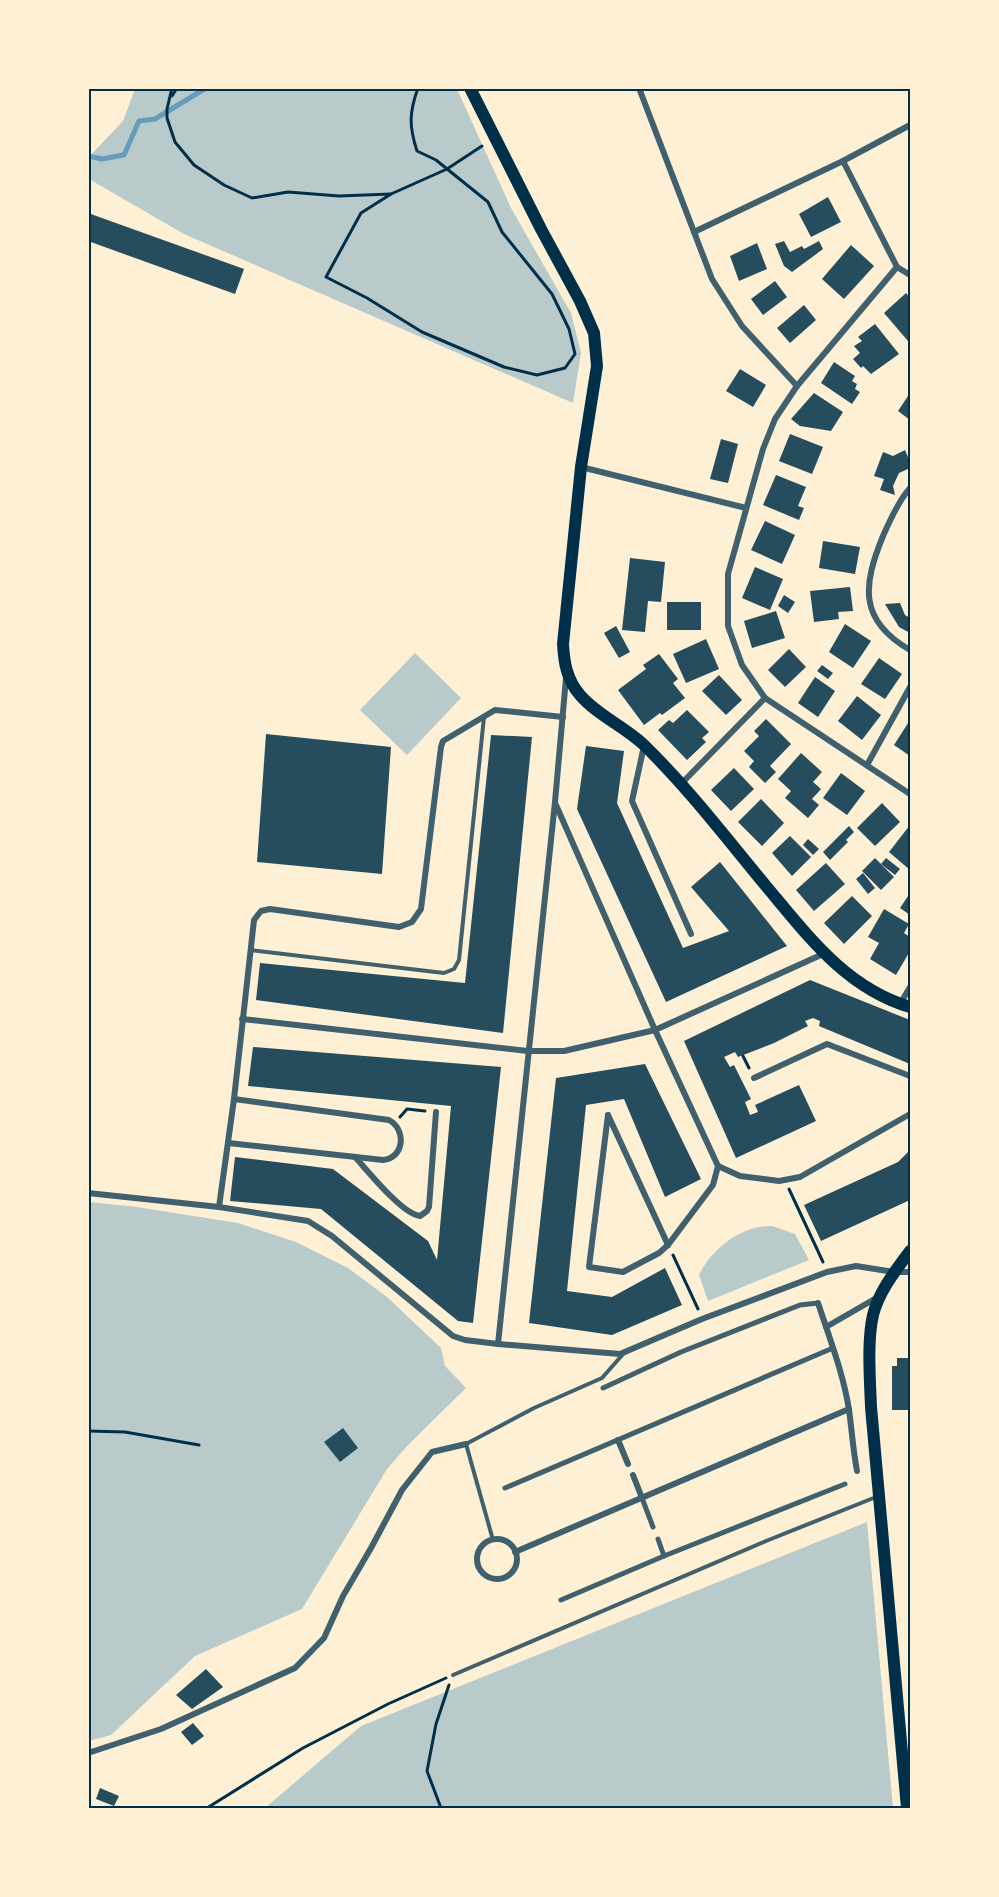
<svg xmlns="http://www.w3.org/2000/svg" width="999" height="1897" font-family="'DM Sans',sans-serif">
<style>
.green{fill:#b9caca}
.lines{fill:none;stroke-linecap:round;stroke-linejoin:round}
.stream{stroke:#669bbc;stroke-width:5}
.building{fill:#264d5e}
.path{stroke:#003049;stroke-width:3}
.service{stroke:#3f606c;stroke-width:4}
.pedestrian{stroke:#3f606c;stroke-width:5}
.minor{stroke:#3f606c;stroke-width:6}
.secondary{stroke:#003049;stroke-width:12}
.neatline{fill:none;stroke:#003049;stroke-width:2}
</style>
<rect width="100%" height="100%" fill="#fdf0d5"/>
<g class="green">
<polygon points="135,89 457,89 511,208 571,313 581,353 573,403 184,234 89,179 88,158 123,121"/>
<polygon points="415,653 461,698 407,755 360,710"/>
<polygon points="89,1202 137,1207 238,1223 296,1242 348,1268 387,1297 441,1348 445,1366 466,1388 408,1445 387,1469 302,1609 195,1656 111,1735 89,1741"/>
<path d="M 772,1226 L 795,1234 L 809,1260 L 708,1301 L 699,1275 C 711,1249 742,1225 772,1226 Z"/>
<polygon points="867,1522 893,1808 265,1808 361,1726"/>
</g>
<g class="lines">
<polyline class="stream" points="88,156 102,159 124,155 139,121 155,119 206,88"/>
</g>
<g class="building">
<polygon points="828,197 841,222 811,237 799,214"/>
<polygon points="88,213 244,269 235,294 88,241"/>
<polygon points="784,241 790,252 802,246 804,249 819,241 823,249 792,272 784,266 775,244"/>
<polygon points="757,243 767,269 739,281 730,256"/>
<polygon points="851,245 874,266 844,299 822,279"/>
<polygon points="775,281 787,297 763,315 751,299"/>
<polygon points="906,293 910,298 910,339 908,341 884,313"/>
<polygon points="804,305 816,320 790,343 777,328"/>
<polygon points="875,324 899,354 871,374 863,366 861,368 853,359 860,353 854,346 862,341 858,337"/>
<polygon points="834,362 855,376 852,381 857,384 855,389 860,392 852,404 821,383"/>
<polygon points="740,369 766,385 753,407 726,391"/>
<polygon points="814,393 843,412 831,431 800,426 791,419"/>
<polygon points="908,396 910,398 910,420 898,411"/>
<polygon points="790,434 823,447 812,474 779,461"/>
<polygon points="721,439 738,444 728,483 710,479"/>
<polygon points="905,450 910,462 910,468 899,473 893,486 895,495 880,490 884,479 874,476 883,452 893,456"/>
<polygon points="776,475 806,487 798,506 804,508 799,520 763,505"/>
<polygon points="765,521 795,535 782,564 751,550"/>
<polygon points="823,541 860,547 855,574 819,568"/>
<polygon points="630,558 665,562 661,602 648,601 645,632 622,630"/>
<polygon points="755,567 783,579 770,610 742,598"/>
<polygon points="850,587 853,611 838,612 839,619 814,622 810,591"/>
<polygon points="784,595 795,602 788,613 778,606"/>
<rect x="667" y="602" width="34" height="28"/>
<polygon points="900,603 905,615 910,618 910,633 899,627 885,604"/>
<polygon points="776,611 785,638 752,648 744,621"/>
<polygon points="845,624 871,641 853,668 829,652"/>
<polygon points="616,626 630,652 619,658 604,633"/>
<polygon points="706,639 719,669 686,683 673,654"/>
<polygon points="789,649 806,667 785,687 768,670"/>
<polygon points="659,654 678,679 673,683 685,698 662,715 660,713 644,725 618,690 646,669 643,665"/>
<polygon points="879,658 902,674 885,699 861,684"/>
<polygon points="822,665 833,673 828,679 817,671"/>
<polygon points="719,675 742,700 726,715 702,691"/>
<polygon points="815,677 835,691 818,717 798,703"/>
<polygon points="857,696 881,715 862,740 838,721"/>
<polygon points="687,710 709,732 702,738 706,742 687,760 658,730 669,720 673,723"/>
<polygon points="766,719 791,744 770,766 776,772 765,783 749,767 754,761 744,751 759,736 754,731"/>
<polygon points="910,720 910,756 894,745"/>
<polygon points="266,734 391,747 382,874 257,862"/>
<polygon points="491,735 532,737 503,1033 256,1000 260,963 465,983"/>
<polygon points="586,746 624,751 617,803 683,948 729,931 691,887 720,862 787,946 666,1002 577,809"/>
<polygon points="801,753 822,772 813,782 821,789 812,799 819,805 808,818 785,798 791,791 778,779"/>
<polygon points="734,768 754,789 731,811 711,790"/>
<polygon points="841,773 865,791 847,815 823,798"/>
<polygon points="761,799 784,823 762,846 738,822"/>
<polygon points="882,803 900,822 875,846 857,828"/>
<polygon points="910,825 910,870 889,852"/>
<polygon points="849,826 854,832 846,840 848,842 830,860 823,852"/>
<polygon points="790,836 811,857 792,876 772,853"/>
<polygon points="808,839 819,849 813,855 803,845"/>
<polygon points="875,858 894,877 881,890 862,871"/>
<polygon points="886,858 900,869 895,875 881,864"/>
<polygon points="826,863 845,884 814,911 796,890"/>
<polygon points="863,873 875,888 868,894 856,879"/>
<polygon points="910,893 910,915 900,908"/>
<polygon points="852,896 872,916 844,944 824,923"/>
<polygon points="884,909 909,924 904,933 910,937 910,951 896,975 870,959 879,943 868,937"/>
<polygon points="810,980 910,1020 910,1064 819,1026 820,1021 813,1018 805,1021 808,1026 774,1043 738,1057 735,1052 724,1057 730,1067 734,1065 751,1099 745,1102 750,1115 758,1112 755,1105 799,1085 816,1121 736,1158 684,1041"/>
<polygon points="253,1047 501,1067 473,1323 458,1321 321,1209 230,1201 235,1157 333,1169 428,1241 437,1260 451,1106 248,1086"/>
<polygon points="645,1064 701,1179 665,1197 624,1099 586,1105 567,1291 612,1297 665,1268 682,1305 612,1335 529,1323 556,1078"/>
<polygon points="910,1150 910,1200 821,1241 804,1205 898,1162"/>
<polygon points="897,1358 910,1358 910,1410 892,1410 892,1366 897,1366"/>
<polygon points="343,1428 358,1448 340,1462 324,1442"/>
<polygon points="206,1669 223,1687 192,1709 176,1695"/>
<polygon points="193,1723 204,1736 192,1745 181,1732"/>
<polygon points="100,1788 119,1796 114,1806 96,1799"/>
</g>
<g class="lines">
<g class="path">
<path d="M 172,88 L 167,109 L 167,118 L 175,142 L 194,165 L 224,185 L 252,198 L 288,192 L 339,196 L 391,194 L 361,213 L 326,277 L 367,298 L 422,332 L 504,367 L 537,375 L 565,368 L 575,354 L 569,329 L 552,294 L 502,232 L 488,202 L 436,160 L 417,151 C 409,126 409,113 418,88"/>
<polyline points="172,96 177,88"/>
<polyline points="391,194 447,169 482,146"/>
<polyline points="743,1056 749,1068"/>
<polyline points="400,1117 407,1109 425,1111"/>
<polyline points="789,1189 823,1262"/>
<polyline points="673,1255 698,1309"/>
<polyline points="88,1431 125,1432 199,1445"/>
<polyline points="207,1808 303,1748 388,1704 446,1678"/>
<polyline points="441,1808 427,1771 436,1724 449,1685"/>
</g>
<g class="service">
<polyline points="250,950 444,973 454,969 459,960 484,717"/>
<polyline points="493,1540 466,1444 534,1408 602,1378 624,1353"/>
<polyline points="453,1675 766,1541 876,1497"/>
</g>
<g class="pedestrian">
<polyline points="603,1388 681,1352 800,1305 818,1303"/>
<polyline points="505,1488 833,1348"/>
<polyline points="642,1498 653,1527"/>
<polyline points="658,1539 664,1556"/>
<polyline points="561,1600 664,1556 845,1484"/>
</g>
<g class="minor">
<polyline points="639,88 712,279 742,326 797,386"/>
<polyline points="843,161 897,267 910,275"/>
<polyline points="694,232 843,161 910,125"/>
<polyline points="897,267 797,386 775,419 763,449 728,574 728,626 742,665 765,698 910,794"/>
<polyline points="581,467 746,508"/>
<path d="M 910,488 C 899,500 890,520 883,536 C 863,585 858,620 910,650"/>
<polyline points="644,746 632,801 691,934"/>
<polyline points="867,765 910,687"/>
<polyline points="681,784 765,698"/>
<polyline points="556,805 655,1030 718,1166"/>
<polyline points="900,1004 910,987"/>
<polyline points="242,1019 528,1051 564,1051 655,1030 823,954"/>
<polyline points="754,1078 827,1044 910,1076"/>
<polyline points="608,1115 589,1267 623,1272 659,1253 668,1245 713,1185 718,1166"/>
<polyline points="608,1115 668,1245"/>
<path d="M 228,1143 L 383,1160 C 404,1158 407,1130 389,1120 L 234,1099"/>
<path d="M 355,1157 C 368,1171 402,1214 420,1216 L 427,1211 L 429,1207 L 436,1112"/>
<polyline points="718,1166 740,1176 779,1181 800,1177 910,1114"/>
<polyline points="88,1193 219,1207 308,1221 332,1236 453,1336 465,1340 498,1344 620,1354 702,1319 827,1272 856,1266 894,1272 910,1272"/>
<polyline points="219,1207 234,1099 254,920 261,911 270,909 399,927 412,922 421,909 441,747 443,741 495,710 563,717"/>
<path d="M 818,1303 C 829,1336 844,1376 849,1410 C 852,1431 853,1450 857,1471"/>
<polyline points="826,1327 878,1297"/>
<polyline points="498,1344 555,802 566,678"/>
<polyline points="618,1440 628,1464"/>
<polyline points="633,1475 642,1498"/>
<circle cx="497" cy="1559" r="20"/>
<polyline points="515,1552 849,1409"/>
<polyline points="88,1753 161,1729 295,1668 324,1638 343,1596 371,1548 402,1490 432,1452 466,1444"/>
</g>
<g class="secondary">
<path d="M 470,88 L 541,229 L 580,301 L 594,333 L 597,366 L 581,467 L 563,644 C 564,663 567,680 580,695 C 597,715 625,727 644,745 C 689,789 727,839 766,886 C 808,936 846,988 910,1007"/>
<path d="M 907,1808 L 871,1407 C 870,1380 867,1341 873,1315 C 879,1291 896,1270 910,1251"/>
</g>
</g>
<rect width="999" height="1897" fill="none" stroke="#fdf0d5" stroke-width="180"/>
<rect x="90" y="90" width="819" height="1717" class="neatline"/>
</svg>
